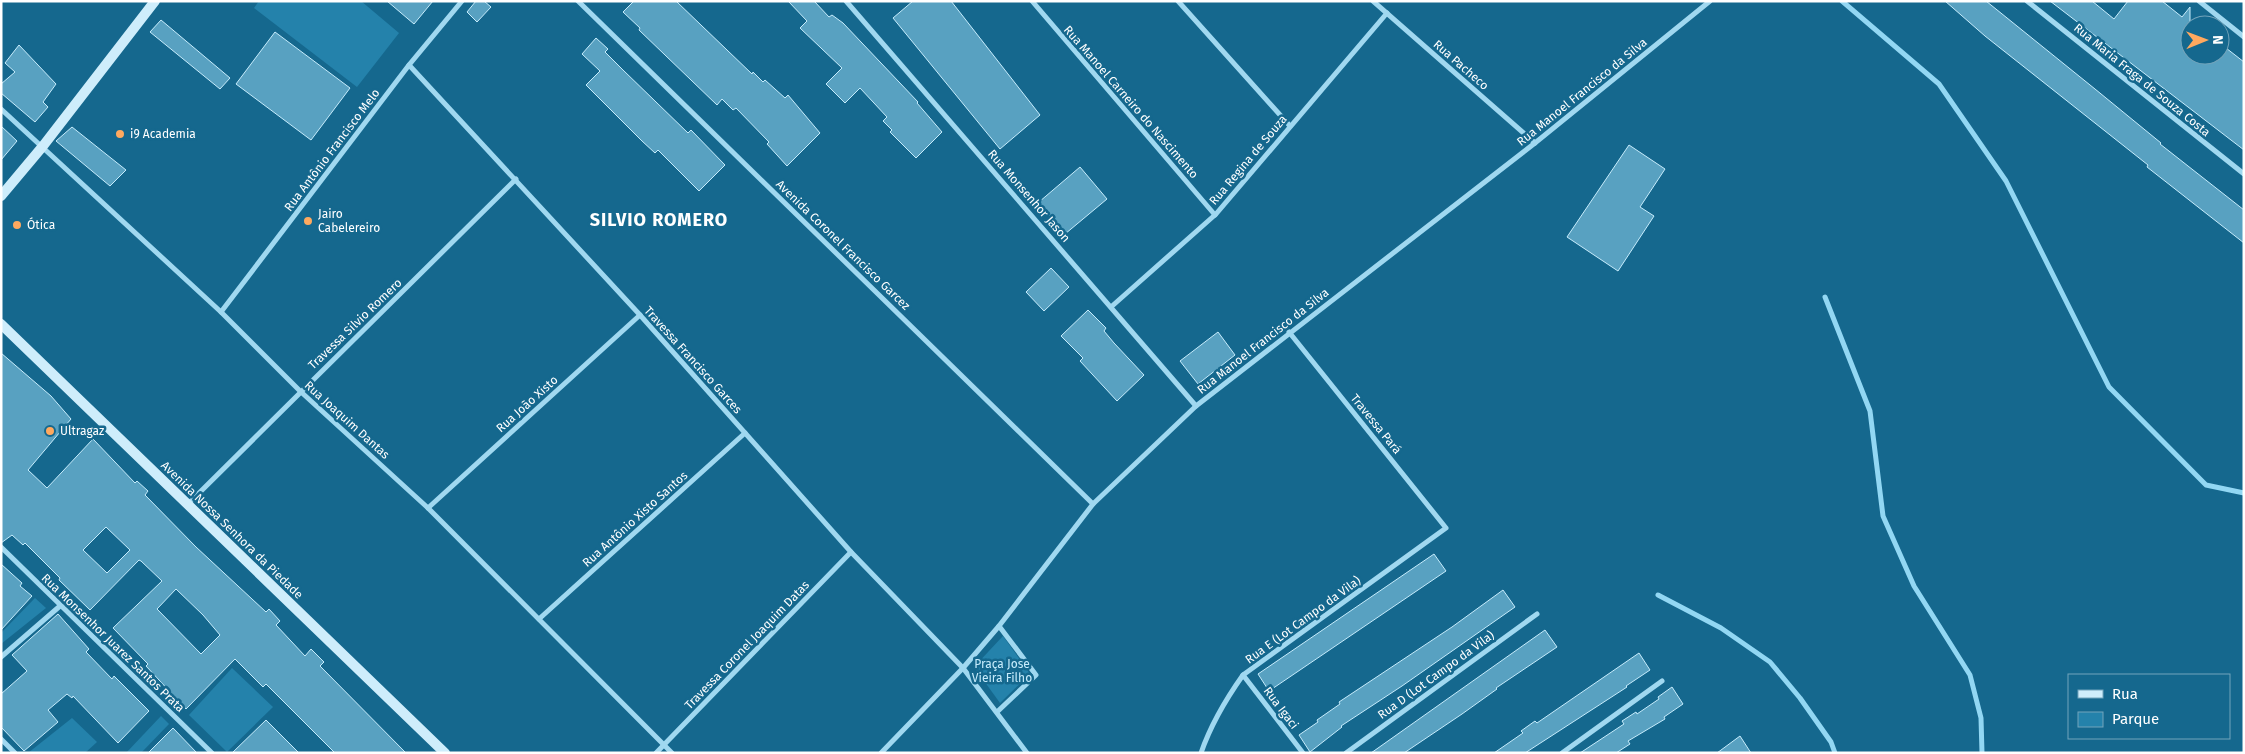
<svg xmlns="http://www.w3.org/2000/svg" width="2245" height="754" font-family="'Fira Sans',sans-serif">
<style>
.green{fill:#2482ab}
.lines{fill:none;stroke-linecap:round;stroke-linejoin:round}
.stream{stroke:#92d7f3;stroke-width:5}
.building{fill:#58a1c1;stroke:#c6ecfc;fill-rule:evenodd}
.street{stroke:#a0d8f0;stroke-width:5}
.secondary{stroke:#ceedfb;stroke-width:10}
.poi-dot{fill:#ffa95f;stroke:#15688e;stroke-width:2}
.labels{text-anchor:middle;dominant-baseline:central;stroke-width:5;stroke-linejoin:round;paint-order:stroke}
.street-label{font-size:12px;fill:#fff;stroke:#15688e}
.poi-label{font-size:12px;fill:#fff;stroke:#15688e;text-anchor:start}
.park-label{font-size:12px;fill:#c6ecfc;stroke:#15688e}
.district-label{font-size:18px;font-weight:bold;letter-spacing:1px;fill:#fff;stroke:#15688e}
</style>
<rect width="100%" height="100%" fill="#15688e"/>
<g class="green">
<polygon points="259,1 361,1 399,33 357,87 254,8"/>
<polygon points="35,598 46,608 1,644 1,633"/>
<polygon points="1003,636 1030,674 1000,703 974,667"/>
<polygon points="232,668 273,707 227,752 189,715"/>
<polygon points="161,716 169,724 141,753 126,753"/>
<polygon points="72,718 97,742 85,753 28,753"/>
</g>
<g class="lines">
<g class="stream">
<polyline points="1842,1 1939,84 2006,181 2109,387 2206,485 2244,493"/>
<polyline points="1825,297 1870,411 1883,516 1914,586 1970,675 1981,718 1982,753"/>
<polyline points="1658,595 1721,628 1770,662 1800,698 1831,742 1835,753"/>
</g>
</g>
<g class="building">
<polygon points="387,1 433,1 414,24"/>
<polygon points="476,1 484,1 491,7 477,22 467,12"/>
<polygon points="634,1 676,1 752,74 753,72 763,82 765,80 785,98 788,95 820,133 787,166 767,144 769,142 736,108 733,110 722,99 717,105 639,30 640,28 623,12"/>
<polygon points="788,1 814,1 829,17 832,15 843,23 918,102 917,103 942,132 916,158 890,132 892,130 883,121 887,117 860,88 845,103 826,84 842,68 800,28 807,21"/>
<polygon points="913,1 951,1 1040,115 1000,149 893,18"/>
<polygon points="1945,1 1986,1 2095,89 2161,143 2160,144 2244,210 2244,243 2147,167 2148,165 1985,36"/>
<polygon points="2050,1 2092,1 2114,19 2128,1 2162,1 2182,17 2190,7 2190,55 2220,55 2226,48 2244,62 2244,150"/>
<polygon points="161,20 230,78 220,89 150,32"/>
<polygon points="275,32 350,88 311,140 236,84"/>
<polygon points="596,38 608,49 605,52 623,70 688,133 691,130 725,165 699,191 658,150 655,153 642,141 586,85 600,71 582,54"/>
<polygon points="19,45 56,84 43,102 48,107 35,122 1,93 1,84 15,72 5,63"/>
<polygon points="1,126 17,141 1,160"/>
<polygon points="72,127 126,170 110,186 56,141"/>
<polygon points="1629,145 1665,169 1640,207 1654,216 1618,271 1567,237"/>
<polygon points="1080,167 1107,199 1065,234 1039,202"/>
<polygon points="1051,268 1069,287 1044,311 1026,292"/>
<polygon points="1088,310 1106,328 1104,331 1114,343 1144,375 1117,401 1080,361 1083,358 1061,336"/>
<polygon points="1218,332 1235,355 1198,384 1180,361"/>
<path d="M 1,353 L 51,396 L 71,419 L 28,470 L 47,488 L 93,439 L 135,483 L 137,481 L 148,491 L 145,495 L 196,547 L 266,612 L 269,609 L 280,621 L 276,625 L 305,656 L 311,649 L 324,662 L 320,666 L 406,753 L 335,753 L 266,684 L 263,687 L 235,659 L 186,709 L 146,666 L 148,664 L 113,628 L 162,581 L 141,561 L 139,560 L 90,610 L 59,580 L 60,578 L 25,543 L 23,545 L 12,535 L 1,543 ZM 106,527 L 130,550 L 107,573 L 83,550 ZM 176,589 L 203,615 L 220,635 L 201,654 L 157,609 Z"/>
<polygon points="1434,554 1446,571 1269,691 1258,674"/>
<polygon points="1,564 22,583 20,586 32,596 1,630"/>
<polygon points="1503,590 1515,607 1402,686 1341,726 1342,727 1310,752 1299,735 1318,722 1317,720 1340,704 1339,702 1452,627"/>
<polygon points="58,614 89,649 86,652 112,679 114,676 149,711 118,743 73,696 72,698 67,694 48,710 58,722 24,751 1,727 1,694 27,671 12,655"/>
<polygon points="1545,630 1557,647 1496,688 1497,689 1462,714 1404,753 1371,753"/>
<polygon points="1639,653 1650,670 1626,686 1627,687 1525,753 1494,753 1523,733 1521,731 1535,721 1537,723"/>
<polygon points="1672,687 1683,704 1664,717 1665,719 1628,741 1630,744 1616,753 1580,753 1624,724 1622,721 1636,712 1637,714 1659,699 1658,697"/>
<polygon points="266,720 299,753 232,753"/>
<polygon points="173,728 197,753 148,753"/>
<polygon points="1740,736 1751,753 1717,753"/>
</g>
<g class="lines">
<g class="street">
<polyline points="578,1 1093,504"/>
<polyline points="846,1 1196,406"/>
<polyline points="1032,1 1215,215"/>
<polyline points="1178,1 1290,126"/>
<polyline points="1373,1 1535,143"/>
<polyline points="2027,1 2244,174"/>
<polyline points="2199,1 2244,37"/>
<polyline points="409,65 640,315 851,552 963,668 1027,753"/>
<polyline points="1,109 221,312 300,391 428,508 672,753"/>
<polyline points="1111,307 1216,214 1387,13"/>
<polyline points="221,312 409,65 462,1"/>
<polyline points="188,504 516,179"/>
<polyline points="428,508 640,315"/>
<polyline points="1,547 212,753"/>
<polyline points="539,619 745,433"/>
<polyline points="1,657 60,606"/>
<polyline points="1243,675 1303,753"/>
<polyline points="997,712 1036,675 999,626"/>
<polyline points="1,739 15,753"/>
<polyline points="656,753 851,552"/>
<polyline points="881,753 963,668 999,626 1093,504 1196,406 1535,143 1710,1"/>
<path d="M 1201,753 C 1211,724 1226,699 1243,675 L 1446,528 L 1289,332"/>
<polyline points="1346,753 1537,614"/>
<polyline points="1562,753 1662,681"/>
</g>
<g class="secondary">
<polyline points="1,196 43,146 155,1"/>
<polyline points="1,324 445,753"/>
</g>
</g>
<g class="poi-dot">
<circle cx="120" cy="134" r="5"/>
<circle cx="308" cy="221" r="5"/>
<circle cx="17" cy="225" r="5"/>
<circle cx="50" cy="431" r="5"/>
</g>
<g class="labels">
<g class="street-label">
<text transform="translate(1461 65) rotate(41)">Rua Pacheco</text>
<text transform="translate(2142 80) rotate(39)">Rua Maria Fraga de Souza Costa</text>
<text transform="translate(1582 92) rotate(-39)">Rua Manoel Francisco da Silva</text>
<text transform="translate(1131 102) rotate(49)">Rua Manoel Carneiro do Nascimento</text>
<text transform="translate(332 150) rotate(-53)">Rua Antônio Francisco Melo</text>
<text transform="translate(1248 160) rotate(-50)">Rua Regina de Souza</text>
<text transform="translate(1029 196) rotate(49)">Rua Monsenhor Jason</text>
<text transform="translate(843 245) rotate(44)">Avenida Coronel Francisco Garcez</text>
<text transform="translate(355 324) rotate(-44)">Travessa Silvio Romero</text>
<text transform="translate(1263 341) rotate(-38)">Rua Manoel Francisco da Silva</text>
<text transform="translate(693 360) rotate(48)">Travessa Francisco Garces</text>
<text transform="translate(527 404) rotate(-42)">Rua João Xisto</text>
<text transform="translate(347 420) rotate(42)">Rua Joaquim Dantas</text>
<text transform="translate(1376 424) rotate(51)">Travessa Pará</text>
<text transform="translate(635 519) rotate(-42)">Rua Antônio Xisto Santos</text>
<text transform="translate(232 530) rotate(44)">Avenida Nossa Senhora da Piedade</text>
<text transform="translate(1303 620) rotate(-36)">Rua E (Lot Campo da Vila)</text>
<text transform="translate(113 643) rotate(44)">Rua Monsenhor Juarez Santos Prata</text>
<text transform="translate(747 645) rotate(-46)">Travessa Coronel Joaquim Datas</text>
<text transform="translate(1436 675) rotate(-36)">Rua D (Lot Campo da Vila)</text>
<text transform="translate(1281 708) rotate(53)">Rua Igaci</text>
</g>
<g class="poi-label">
<text x="130" y="134">i9 Academia</text>
<text x="318" y="214">Jairo<tspan x="318" dy="14">Cabelereiro</tspan></text>
<text x="27" y="225">Ótica</text>
<text x="60" y="431">Ultragaz</text>
</g>
<g class="park-label">
<text x="1002" y="664">Praça Jose<tspan x="1002" dy="14">Vieira Filho</tspan></text>
</g>
<g class="district-label">
<text x="659" y="220">SILVIO ROMERO</text>
</g>
</g>
<rect width="2245" height="754" fill="none" stroke="#ffffff" stroke-width="5"/>
<rect x="2068" y="674" width="162" height="65" fill="#15688e" stroke="#73a4bb"/>
<rect x="2078" y="690" width="25" height="8" fill="#ceedfb" stroke="#73a4bb"/>
<text x="2112" y="699" font-size="15" fill="#ffffff">Rua</text>
<rect x="2078" y="712" width="25" height="15" fill="#2482ab" stroke="#73a4bb"/>
<text x="2112" y="724" font-size="15" fill="#ffffff">Parque</text>
<g transform="translate(2205 40) rotate(89)"><circle r="24" fill="#15688e" stroke="#73a4bb"/>
<path d="M0-4L9 19L0 12L-9 19Z" fill="#ffa95f"/>
<text y="-8" font-size="14" font-weight="bold" text-anchor="middle" fill="#ffffff">N</text>
</g>
</svg>
